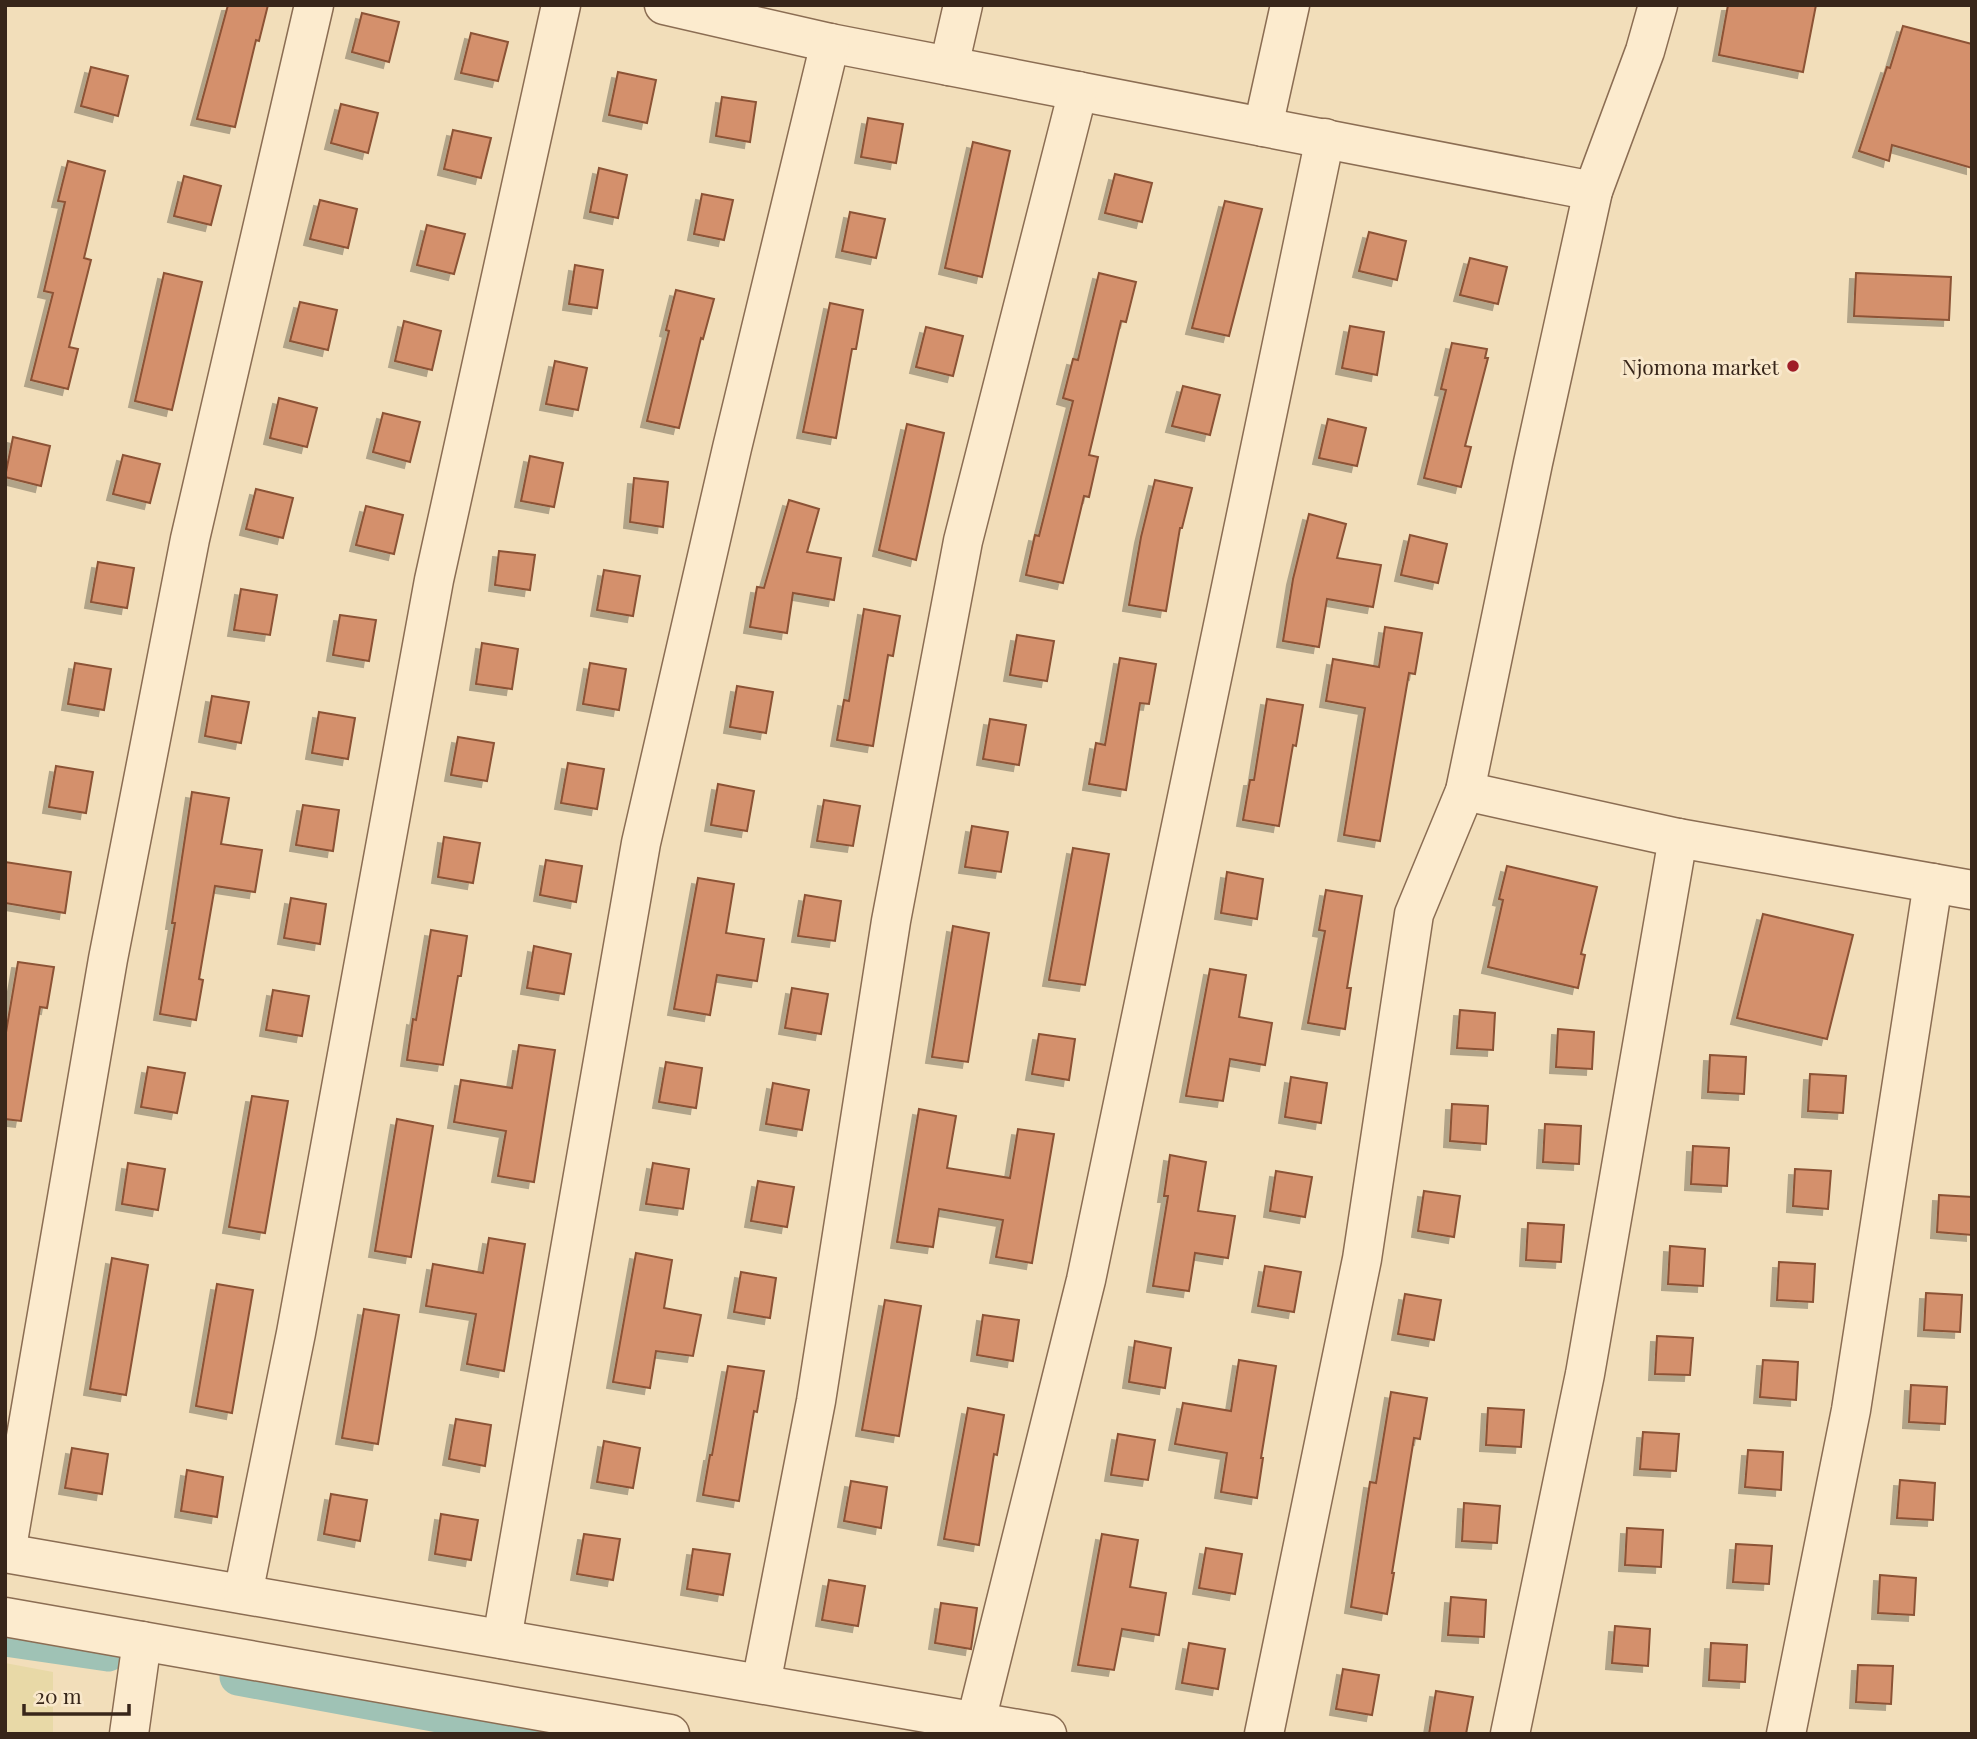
<svg xmlns="http://www.w3.org/2000/svg" width="1977" height="1739" font-family="'Playfair Display',serif">
<style>
.farmland{fill:#e8d9a7}
.lines{fill:none;stroke-linecap:round;stroke-linejoin:round}
.canal{stroke:#9fc2b5;stroke-width:37}
.building{fill:#d4906c;stroke:#8c5236;stroke-width:2;filter:url(#shadow)}
.minor-casing{stroke:#8b6d53;stroke-width:41}
.minor{stroke:#fcebce;stroke-width:38}
.poi-dot{fill:#9f1d27;stroke:#f9e8cb;stroke-width:2.5}
.labels{text-anchor:middle;dominant-baseline:central;stroke-width:6;stroke-linejoin:round;paint-order:stroke}
.poi-label{font-size:21px;fill:#38261a;stroke:#f9e8cb;text-anchor:end}
</style>
<defs>
<filter id="shadow"><feDropShadow dx="-6" dy="6" stdDeviation="0" flood-color="#0004"/></filter>
</defs>
<rect width="100%" height="100%" fill="#f2deba"/>
<polygon class="farmland" points="5,1663 53,1672 53,1734 5,1734"/>
<g class="lines">
<g class="canal">
<polyline points="5,1638 108,1653"/>
<polyline points="238,1677 547,1734"/>
</g>
</g>
<g class="building">
<polygon points="228,5 268,5 259,41 256,40 235,127 197,119"/>
<polygon points="1728,5 1816,5 1803,72 1719,55"/>
<polygon points="362,13 399,22 389,62 352,52"/>
<polygon points="1903,26 1972,44 1972,168 1892,145 1889,161 1859,151 1887,67 1890,68"/>
<polygon points="471,33 508,42 498,81 461,73"/>
<polygon points="91,67 128,76 118,116 81,106"/>
<polygon points="618,72 656,80 647,123 609,115"/>
<polygon points="722,97 756,102 750,142 716,136"/>
<polygon points="341,104 378,113 368,153 331,143"/>
<polygon points="868,118 903,124 896,163 861,157"/>
<polygon points="453,130 491,138 481,178 444,169"/>
<polygon points="973,142 1010,151 982,277 945,268"/>
<polygon points="68,161 105,171 84,258 91,260 69,347 78,349 68,389 31,380 53,293 44,291 65,202 58,201"/>
<polygon points="599,168 627,175 618,218 590,212"/>
<polygon points="1115,174 1152,183 1142,222 1105,213"/>
<polygon points="184,176 221,186 211,225 174,216"/>
<polygon points="702,194 733,200 724,240 694,234"/>
<polygon points="320,200 357,209 348,248 310,239"/>
<polygon points="1225,201 1262,209 1229,336 1192,328"/>
<polygon points="850,212 885,219 876,258 842,251"/>
<polygon points="427,225 465,234 454,274 417,265"/>
<polygon points="1369,232 1406,241 1397,280 1359,271"/>
<polygon points="1470,258 1507,267 1498,304 1460,295"/>
<polygon points="575,265 603,270 597,308 569,304"/>
<polygon points="164,273 202,282 172,410 135,401"/>
<polygon points="1099,273 1136,282 1126,322 1121,321 1089,455 1098,457 1089,497 1084,496 1063,583 1026,575 1035,535 1039,536 1073,401 1063,398 1073,359 1078,360"/>
<polygon points="1856,273 1951,277 1949,320 1854,316"/>
<polygon points="676,290 714,299 703,339 701,338 679,428 647,421 669,331 666,330"/>
<polygon points="300,302 337,310 328,350 290,341"/>
<polygon points="830,303 863,310 856,349 852,349 836,438 803,432"/>
<polygon points="404,321 441,331 432,370 395,361"/>
<polygon points="1350,326 1384,332 1377,375 1342,368"/>
<polygon points="926,327 963,336 953,376 916,367"/>
<polygon points="1452,343 1487,349 1485,358 1488,358 1465,446 1471,447 1461,487 1424,478 1446,390 1441,389"/>
<polygon points="555,361 587,368 578,410 546,404"/>
<polygon points="1183,386 1220,395 1210,435 1172,426"/>
<polygon points="279,398 317,408 307,447 270,438"/>
<polygon points="383,413 420,422 410,462 373,452"/>
<polygon points="1328,419 1366,428 1357,466 1319,458"/>
<polygon points="907,424 944,433 916,560 879,550"/>
<polygon points="13,437 50,446 41,486 5,477"/>
<polygon points="123,455 160,464 150,503 113,494"/>
<polygon points="530,456 563,463 554,507 521,501"/>
<polygon points="634,478 668,482 663,527 630,522"/>
<polygon points="1155,480 1192,488 1182,528 1180,528 1166,611 1129,605 1141,537"/>
<polygon points="256,489 293,498 283,538 246,529"/>
<polygon points="789,500 819,509 807,552 841,558 834,600 793,593 787,633 750,627 757,587 764,588"/>
<polygon points="366,506 403,515 394,554 356,545"/>
<polygon points="1309,514 1346,524 1337,558 1381,565 1373,607 1327,599 1319,647 1283,641 1293,579"/>
<polygon points="1410,535 1447,544 1438,583 1401,575"/>
<polygon points="499,551 535,555 530,590 495,585"/>
<polygon points="98,562 134,568 127,608 91,602"/>
<polygon points="604,570 640,576 633,616 597,610"/>
<polygon points="241,589 277,595 270,635 234,630"/>
<polygon points="864,609 900,616 893,656 888,655 873,746 837,740 844,700 849,701"/>
<polygon points="340,615 376,620 369,661 333,655"/>
<polygon points="1385,627 1422,633 1415,674 1409,673 1380,841 1344,835 1365,708 1326,701 1333,659 1379,667"/>
<polygon points="1017,635 1054,641 1047,681 1010,675"/>
<polygon points="482,643 518,649 512,689 476,684"/>
<polygon points="1120,658 1156,664 1149,704 1140,703 1126,790 1089,784 1096,743 1105,745"/>
<polygon points="75,663 111,669 104,710 68,704"/>
<polygon points="590,663 626,669 619,710 583,704"/>
<polygon points="737,686 773,692 766,733 730,727"/>
<polygon points="212,696 249,702 241,743 205,736"/>
<polygon points="1267,699 1303,705 1296,746 1293,745 1279,826 1243,820 1250,780 1254,780"/>
<polygon points="319,712 355,718 348,759 312,753"/>
<polygon points="990,719 1026,725 1019,765 983,759"/>
<polygon points="458,737 494,743 487,781 451,775"/>
<polygon points="568,763 604,769 597,809 561,803"/>
<polygon points="56,766 93,772 86,813 49,807"/>
<polygon points="718,784 754,791 747,831 711,825"/>
<polygon points="192,792 229,798 221,844 262,850 255,892 215,886 199,979 203,980 196,1020 160,1014 175,923 172,923"/>
<polygon points="824,800 860,806 853,846 817,841"/>
<polygon points="303,805 339,810 333,851 296,845"/>
<polygon points="972,826 1008,832 1001,872 965,867"/>
<polygon points="444,837 480,843 473,883 438,877"/>
<polygon points="1073,848 1109,854 1085,985 1049,980"/>
<polygon points="546,860 582,866 576,902 540,895"/>
<polygon points="5,862 71,872 65,913 5,903"/>
<polygon points="1507,866 1597,887 1581,954 1585,955 1578,988 1488,967 1503,900 1499,899"/>
<polygon points="1227,872 1263,879 1257,919 1221,913"/>
<polygon points="698,878 734,884 726,933 764,939 757,981 717,975 710,1015 674,1009"/>
<polygon points="1326,890 1362,896 1347,988 1351,988 1345,1029 1308,1023 1325,931 1319,930"/>
<polygon points="805,895 841,901 835,941 798,936"/>
<polygon points="291,898 326,904 320,944 284,938"/>
<polygon points="1763,914 1853,935 1827,1039 1737,1018"/>
<polygon points="953,926 989,933 968,1062 932,1057"/>
<polygon points="431,930 467,936 461,976 458,976 443,1065 407,1060 413,1019 416,1020"/>
<polygon points="534,946 571,954 564,994 527,988"/>
<polygon points="18,962 54,967 47,1008 40,1007 21,1121 5,1119 5,1038"/>
<polygon points="1210,969 1246,975 1239,1017 1272,1023 1265,1065 1230,1059 1223,1101 1186,1096"/>
<polygon points="792,988 828,994 821,1034 785,1028"/>
<polygon points="273,990 309,996 302,1036 266,1030"/>
<polygon points="1460,1010 1495,1013 1493,1050 1457,1048"/>
<polygon points="1558,1029 1594,1032 1592,1069 1556,1067"/>
<polygon points="1039,1034 1075,1039 1069,1080 1032,1074"/>
<polygon points="519,1045 555,1050 534,1182 498,1176 506,1131 454,1122 461,1080 512,1088"/>
<polygon points="1710,1055 1746,1057 1744,1094 1708,1092"/>
<polygon points="666,1062 702,1068 696,1108 659,1102"/>
<polygon points="148,1067 185,1073 177,1113 141,1107"/>
<polygon points="1810,1074 1846,1076 1843,1113 1808,1111"/>
<polygon points="1291,1077 1327,1083 1321,1123 1285,1117"/>
<polygon points="773,1083 809,1090 802,1130 766,1124"/>
<polygon points="252,1096 288,1101 265,1233 229,1227"/>
<polygon points="1452,1104 1488,1106 1486,1144 1450,1141"/>
<polygon points="919,1109 956,1116 947,1168 1010,1178 1018,1129 1054,1134 1032,1263 996,1257 1003,1220 939,1209 933,1247 897,1242"/>
<polygon points="397,1119 433,1126 411,1257 375,1251"/>
<polygon points="1545,1124 1581,1126 1579,1164 1543,1162"/>
<polygon points="1693,1146 1729,1148 1727,1186 1691,1184"/>
<polygon points="1170,1155 1206,1162 1198,1211 1235,1216 1228,1258 1195,1253 1189,1291 1153,1286 1168,1196 1164,1196"/>
<polygon points="128,1163 165,1169 158,1210 122,1204"/>
<polygon points="653,1163 689,1169 683,1209 646,1204"/>
<polygon points="1795,1169 1831,1171 1828,1209 1793,1206"/>
<polygon points="1276,1171 1312,1177 1305,1217 1270,1211"/>
<polygon points="758,1181 794,1187 787,1227 751,1221"/>
<polygon points="1424,1191 1460,1196 1454,1237 1418,1231"/>
<polygon points="1939,1195 1972,1197 1972,1235 1937,1232"/>
<polygon points="1528,1223 1564,1225 1561,1262 1526,1260"/>
<polygon points="489,1238 525,1244 504,1371 467,1364 476,1314 426,1306 433,1264 483,1273"/>
<polygon points="1670,1246 1705,1249 1703,1286 1668,1284"/>
<polygon points="636,1253 672,1260 664,1308 701,1315 693,1356 656,1351 650,1388 613,1382"/>
<polygon points="112,1258 148,1265 126,1395 90,1389"/>
<polygon points="1779,1262 1815,1264 1813,1302 1777,1300"/>
<polygon points="1265,1266 1301,1272 1294,1312 1258,1306"/>
<polygon points="741,1272 776,1278 770,1318 734,1312"/>
<polygon points="217,1284 253,1290 232,1413 196,1406"/>
<polygon points="1926,1293 1962,1295 1960,1332 1924,1330"/>
<polygon points="1405,1294 1441,1300 1434,1340 1398,1334"/>
<polygon points="885,1300 921,1306 899,1436 862,1430"/>
<polygon points="364,1309 399,1315 378,1444 342,1438"/>
<polygon points="983,1315 1019,1320 1013,1361 977,1355"/>
<polygon points="1657,1336 1693,1338 1690,1375 1655,1374"/>
<polygon points="1135,1341 1171,1348 1165,1388 1129,1382"/>
<polygon points="1239,1360 1276,1366 1261,1458 1263,1458 1257,1498 1221,1492 1227,1453 1175,1444 1183,1403 1231,1411"/>
<polygon points="1763,1360 1798,1362 1796,1400 1760,1397"/>
<polygon points="728,1366 764,1371 757,1412 754,1411 739,1501 703,1495 710,1455 712,1455"/>
<polygon points="1911,1385 1947,1387 1945,1424 1909,1422"/>
<polygon points="1391,1392 1427,1398 1420,1439 1414,1438 1392,1573 1394,1573 1387,1614 1351,1607 1370,1482 1376,1483"/>
<polygon points="968,1408 1004,1415 997,1455 994,1454 979,1545 944,1539"/>
<polygon points="1488,1408 1524,1410 1521,1447 1486,1445"/>
<polygon points="456,1419 491,1425 485,1466 449,1459"/>
<polygon points="1643,1432 1679,1434 1676,1471 1640,1469"/>
<polygon points="1118,1434 1155,1440 1148,1480 1111,1475"/>
<polygon points="604,1441 640,1448 633,1488 597,1482"/>
<polygon points="72,1448 108,1454 102,1494 65,1488"/>
<polygon points="1748,1450 1783,1452 1781,1490 1745,1487"/>
<polygon points="187,1470 223,1477 217,1517 181,1511"/>
<polygon points="1900,1480 1935,1483 1933,1520 1897,1518"/>
<polygon points="851,1481 887,1487 881,1528 844,1521"/>
<polygon points="331,1494 367,1500 360,1541 324,1534"/>
<polygon points="1464,1503 1500,1506 1497,1543 1462,1541"/>
<polygon points="441,1514 478,1520 471,1560 435,1554"/>
<polygon points="1627,1528 1663,1530 1661,1567 1625,1565"/>
<polygon points="584,1534 620,1539 613,1580 577,1574"/>
<polygon points="1102,1534 1138,1540 1130,1587 1166,1593 1159,1635 1122,1629 1114,1670 1078,1665"/>
<polygon points="1736,1544 1772,1546 1769,1584 1733,1582"/>
<polygon points="1206,1548 1242,1554 1235,1594 1199,1588"/>
<polygon points="693,1549 730,1554 723,1595 687,1589"/>
<polygon points="1880,1575 1916,1578 1914,1615 1878,1613"/>
<polygon points="829,1580 865,1586 858,1626 822,1620"/>
<polygon points="1451,1597 1486,1600 1484,1637 1448,1635"/>
<polygon points="941,1603 977,1608 971,1649 935,1643"/>
<polygon points="1615,1626 1650,1629 1648,1666 1612,1663"/>
<polygon points="1189,1643 1225,1649 1218,1689 1182,1683"/>
<polygon points="1711,1643 1747,1645 1745,1682 1709,1680"/>
<polygon points="1858,1665 1893,1666 1891,1704 1856,1702"/>
<polygon points="1343,1669 1379,1675 1372,1715 1336,1709"/>
<polygon points="1436,1691 1473,1697 1466,1734 1429,1734"/>
</g>
<g class="lines">
<defs>
<g id="minor">
<polyline points="664,5 830,43 1593,191"/>
<polyline points="949,66 963,5"/>
<polyline points="1263,127 1290,5"/>
<polyline points="1465,791 1678,838 1972,890"/>
<polyline points="5,1553 1047,1734"/>
<polyline points="6,1553 108,959 190,539 314,5"/>
<polyline points="243,1594 296,1333 434,580 561,5"/>
<polyline points="5,1617 670,1734"/>
<polyline points="502,1639 641,843 732,448 830,43"/>
<polyline points="761,1684 816,1401 891,921 963,541 1078,91"/>
<polyline points="976,1721 1086,1280 1325,138"/>
<polyline points="129,1734 142,1641"/>
<polyline points="1264,1734 1362,1259 1414,914 1465,791 1533,463 1593,191 1645,51 1658,5"/>
<polyline points="1510,1734 1585,1374 1678,838"/>
<polyline points="1786,1734 1851,1410 1933,883"/>
</g>
</defs>
<use href="#minor" class="minor-casing"/>
<use href="#minor" class="minor"/>
</g>
<circle class="poi-dot" cx="1793" cy="366" r="7"/>
<g class="labels">
<g class="poi-label">
<text x="1779" y="366">Njomona market</text>
</g>
</g>
<rect width="1977" height="1739" fill="none" stroke="#38261a" stroke-width="14"/>
<path d="M24 1704v10h105v-10" fill="none" stroke="#38261a" stroke-width="3.5"/>
<text x="35" y="1704" font-size="21" fill="#38261a" stroke="#f9e8cb" stroke-width="5" paint-order="stroke">20 m</text>
</svg>
